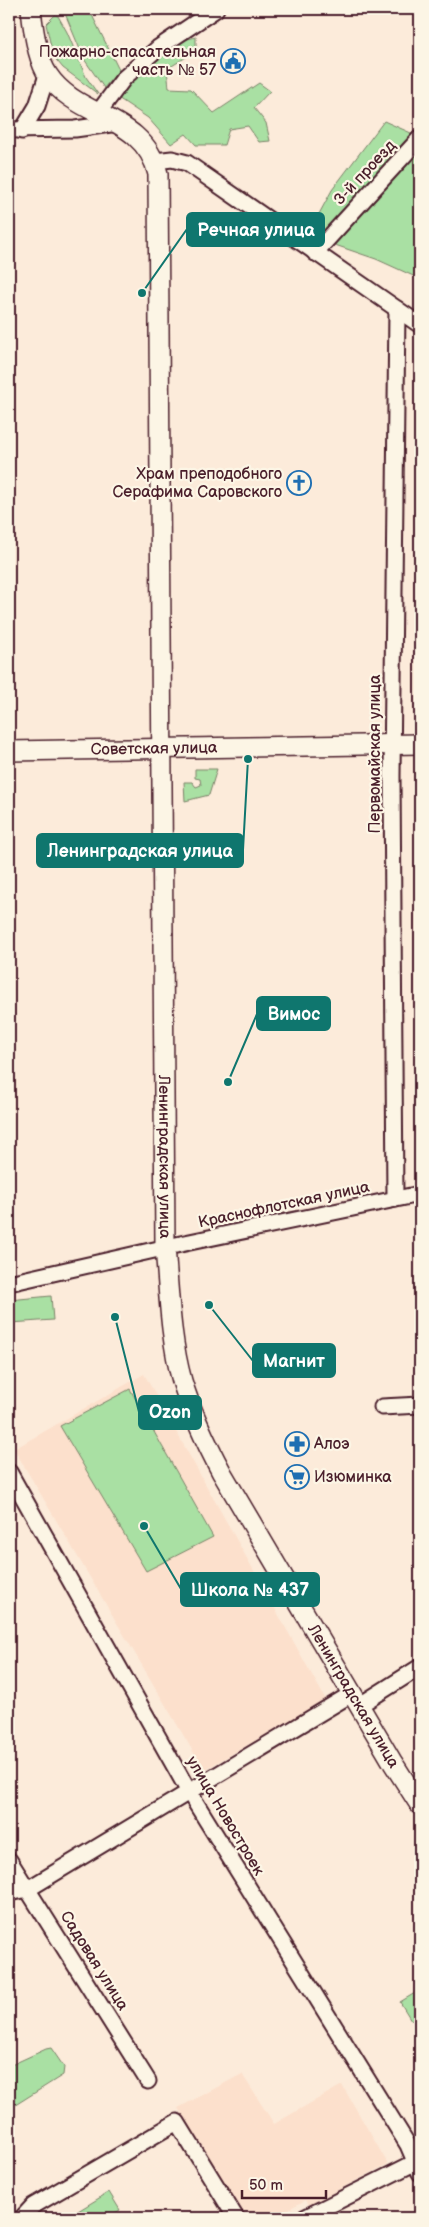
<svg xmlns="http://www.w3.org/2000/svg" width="429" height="2227" font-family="'Balsamiq Sans',sans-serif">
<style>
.built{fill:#fce0cc}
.green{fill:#a9e0a3;stroke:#7a8067}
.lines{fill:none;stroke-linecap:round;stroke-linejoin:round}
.minor-casing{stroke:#4a1f2b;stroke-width:19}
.major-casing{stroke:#4a1f2b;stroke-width:22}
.minor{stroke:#fcf5e5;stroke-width:15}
.major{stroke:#fcf5e5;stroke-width:19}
.labels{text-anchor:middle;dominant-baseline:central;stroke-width:4.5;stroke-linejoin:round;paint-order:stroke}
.poi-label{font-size:16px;fill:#4a1f2b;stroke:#fcf5e5;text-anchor:end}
.street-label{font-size:16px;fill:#4a1f2b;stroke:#fcf5e5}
.leader{fill:none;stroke:#0f766e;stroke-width:2}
.callout-dot{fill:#0f766e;stroke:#fcf5e5;stroke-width:2}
.callout{fill:#0f766e;stroke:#0f766e;stroke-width:2}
.callout-label{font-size:18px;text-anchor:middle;font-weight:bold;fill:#fff}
</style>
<rect width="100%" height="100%" fill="#fcebda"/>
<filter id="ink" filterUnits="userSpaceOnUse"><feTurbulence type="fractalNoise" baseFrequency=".02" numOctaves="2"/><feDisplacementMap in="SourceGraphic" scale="10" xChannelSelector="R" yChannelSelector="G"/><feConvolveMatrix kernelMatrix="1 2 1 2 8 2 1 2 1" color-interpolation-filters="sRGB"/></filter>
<g filter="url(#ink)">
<g class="built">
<polygon points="144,1374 326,1700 204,1770 14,1449"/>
<polygon points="242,2074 274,2124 342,2085 388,2164 309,2205 306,2200 271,2218 246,2218 178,2108"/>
</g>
<g class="green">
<polygon points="66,9 89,9 119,70 104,88 84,59 64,11"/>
<polygon points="55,15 58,16 67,32 86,77 98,94 63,68 53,56 46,24"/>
<polygon points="196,37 196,51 167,69 169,88 191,89 214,113 259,83 270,91 254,108 266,123 270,141 259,142 248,126 229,129 224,145 196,145 186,134 171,144 148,118 118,98 131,81 175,42"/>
<polygon points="384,121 420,137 420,279 376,259 335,245 313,225 332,190"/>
<polygon points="195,769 217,769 209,795 185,801 184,782 192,782 196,787 201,785 200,779 195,778"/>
<polygon points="51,1296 53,1320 11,1323 9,1300"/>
<polygon points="130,1389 213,1537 146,1571 60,1426"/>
<polygon points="420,1990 420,2014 411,2020 400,2002"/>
<polygon points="51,2048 64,2067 63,2075 9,2109 9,2066 46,2049"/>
<polygon points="109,2192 120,2210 107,2218 83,2218 78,2211"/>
</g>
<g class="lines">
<defs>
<g id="minor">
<polyline points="98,113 124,78 158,48 216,9"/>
<polyline points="9,130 75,129 118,123"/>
<polyline points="22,131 37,106 47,75"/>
<polyline points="155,161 172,159 187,163 420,325"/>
<polyline points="315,253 420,138"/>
<polyline points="395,1199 392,776 397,309"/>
<polyline points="9,1283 185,1243 420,1194"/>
<polyline points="382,1407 420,1405"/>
<polyline points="9,1472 189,1792 408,2145 420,2173"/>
<polyline points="360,1705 420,1667"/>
<polyline points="9,1860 148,2081"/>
<polyline points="9,1893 28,1889 353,1693"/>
<polyline points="22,2218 33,2206 177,2122 236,2218"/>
<polyline points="304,2218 420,2160"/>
</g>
<g id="major">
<path id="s1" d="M 31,9 C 33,28 37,59 48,75 C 77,119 144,114 158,174 L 165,1247 C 169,1292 170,1338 182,1381 C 192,1414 206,1443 222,1473 L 393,1763 L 420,1805"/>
<path id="s2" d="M 9,751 L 420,744"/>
</g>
</defs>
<use href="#minor" class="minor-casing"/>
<use href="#major" class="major-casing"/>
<use href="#minor" class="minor"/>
<use href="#major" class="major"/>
</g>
</g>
<defs>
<symbol id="civic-ring" viewBox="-11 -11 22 22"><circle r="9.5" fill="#fcf5e5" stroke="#1f6fb2" stroke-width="1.5"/><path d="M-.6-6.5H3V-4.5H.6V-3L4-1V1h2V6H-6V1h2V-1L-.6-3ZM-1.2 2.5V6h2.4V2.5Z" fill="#1f6fb2"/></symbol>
<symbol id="church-ring" viewBox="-11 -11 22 22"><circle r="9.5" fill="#fcf5e5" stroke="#1f6fb2" stroke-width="1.5"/><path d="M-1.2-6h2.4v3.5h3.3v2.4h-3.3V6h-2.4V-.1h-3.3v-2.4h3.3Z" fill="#1f6fb2"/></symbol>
<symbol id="pharmacy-ring" viewBox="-11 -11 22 22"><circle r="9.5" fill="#fcf5e5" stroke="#1f6fb2" stroke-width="1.5"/><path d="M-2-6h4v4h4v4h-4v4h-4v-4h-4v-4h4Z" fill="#1f6fb2"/></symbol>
<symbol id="supermarket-ring" viewBox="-11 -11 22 22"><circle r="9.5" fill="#fcf5e5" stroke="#1f6fb2" stroke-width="1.5"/><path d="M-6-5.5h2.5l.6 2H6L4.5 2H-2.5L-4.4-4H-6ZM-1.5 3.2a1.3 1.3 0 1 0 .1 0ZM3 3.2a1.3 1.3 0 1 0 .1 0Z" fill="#1f6fb2"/></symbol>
</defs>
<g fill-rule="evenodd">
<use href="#civic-ring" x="219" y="47" width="28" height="28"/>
<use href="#church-ring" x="285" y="469" width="28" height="28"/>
<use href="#pharmacy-ring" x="283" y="1430" width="28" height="28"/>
<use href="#supermarket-ring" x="283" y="1463" width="28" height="28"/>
</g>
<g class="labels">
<g class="poi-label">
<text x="216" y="52">Пожарно-спасательная<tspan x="216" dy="18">часть № 57</tspan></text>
<text x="282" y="474">Храм преподобного<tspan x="282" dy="18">Серафима Саровского</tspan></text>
<text x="314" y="1444" text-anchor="start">Алоэ</text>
<text x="314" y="1477" text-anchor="start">Изюминка</text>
</g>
<g class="street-label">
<text transform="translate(365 173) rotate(-47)">3-й проезд</text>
<text stroke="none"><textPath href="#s2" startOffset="145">Советская улица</textPath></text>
<text transform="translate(375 754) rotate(-90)">Первомайская улица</text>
<text stroke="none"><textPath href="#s1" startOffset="1204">Ленинградская улица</textPath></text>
<text transform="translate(284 1205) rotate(-12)">Краснофлотская улица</text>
<text stroke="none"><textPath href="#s1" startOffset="1789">Ленинградская улица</textPath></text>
<text transform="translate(225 1816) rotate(59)">улица Новостроек</text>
<text transform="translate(94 1961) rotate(58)">Садовая улица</text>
</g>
</g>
<path class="leader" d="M142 293L187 229M248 759L243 850M228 1082L257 1014M209 1305L253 1361M115 1317L139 1412M144 1526L181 1589"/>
<g class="callout-dot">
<circle cx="142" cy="293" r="5"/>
<circle cx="248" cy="759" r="5"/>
<circle cx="228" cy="1082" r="5"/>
<circle cx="209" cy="1305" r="5"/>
<circle cx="115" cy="1317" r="5"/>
<circle cx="144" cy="1526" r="5"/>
</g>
<g class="callout">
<rect x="187" y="213" width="137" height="33" rx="5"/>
<rect x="37" y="834" width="206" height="33" rx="5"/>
<rect x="257" y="997" width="73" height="33" rx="5"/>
<rect x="253" y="1344" width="82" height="33" rx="5"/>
<rect x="139" y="1396" width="62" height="33" rx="5"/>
<rect x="181" y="1573" width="138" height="33" rx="5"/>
</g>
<g class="callout-label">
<text x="256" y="236">Речная улица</text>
<text x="140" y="857">Ленинградская улица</text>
<text x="294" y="1020">Вимос</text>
<text x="294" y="1367">Магнит</text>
<text x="170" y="1418">Ozon</text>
<text x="250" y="1596">Школа № 437</text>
</g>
<rect width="429" height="2227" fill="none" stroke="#fcf5e5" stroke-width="30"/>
<rect x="15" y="15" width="399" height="2197" fill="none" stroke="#4a1f2b" stroke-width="2" filter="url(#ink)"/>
<path d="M242 2190v8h84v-8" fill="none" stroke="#4a1f2b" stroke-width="2.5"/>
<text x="249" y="2190" font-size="15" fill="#4a1f2b" stroke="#fcf5e5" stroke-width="4" paint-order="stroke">50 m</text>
</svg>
